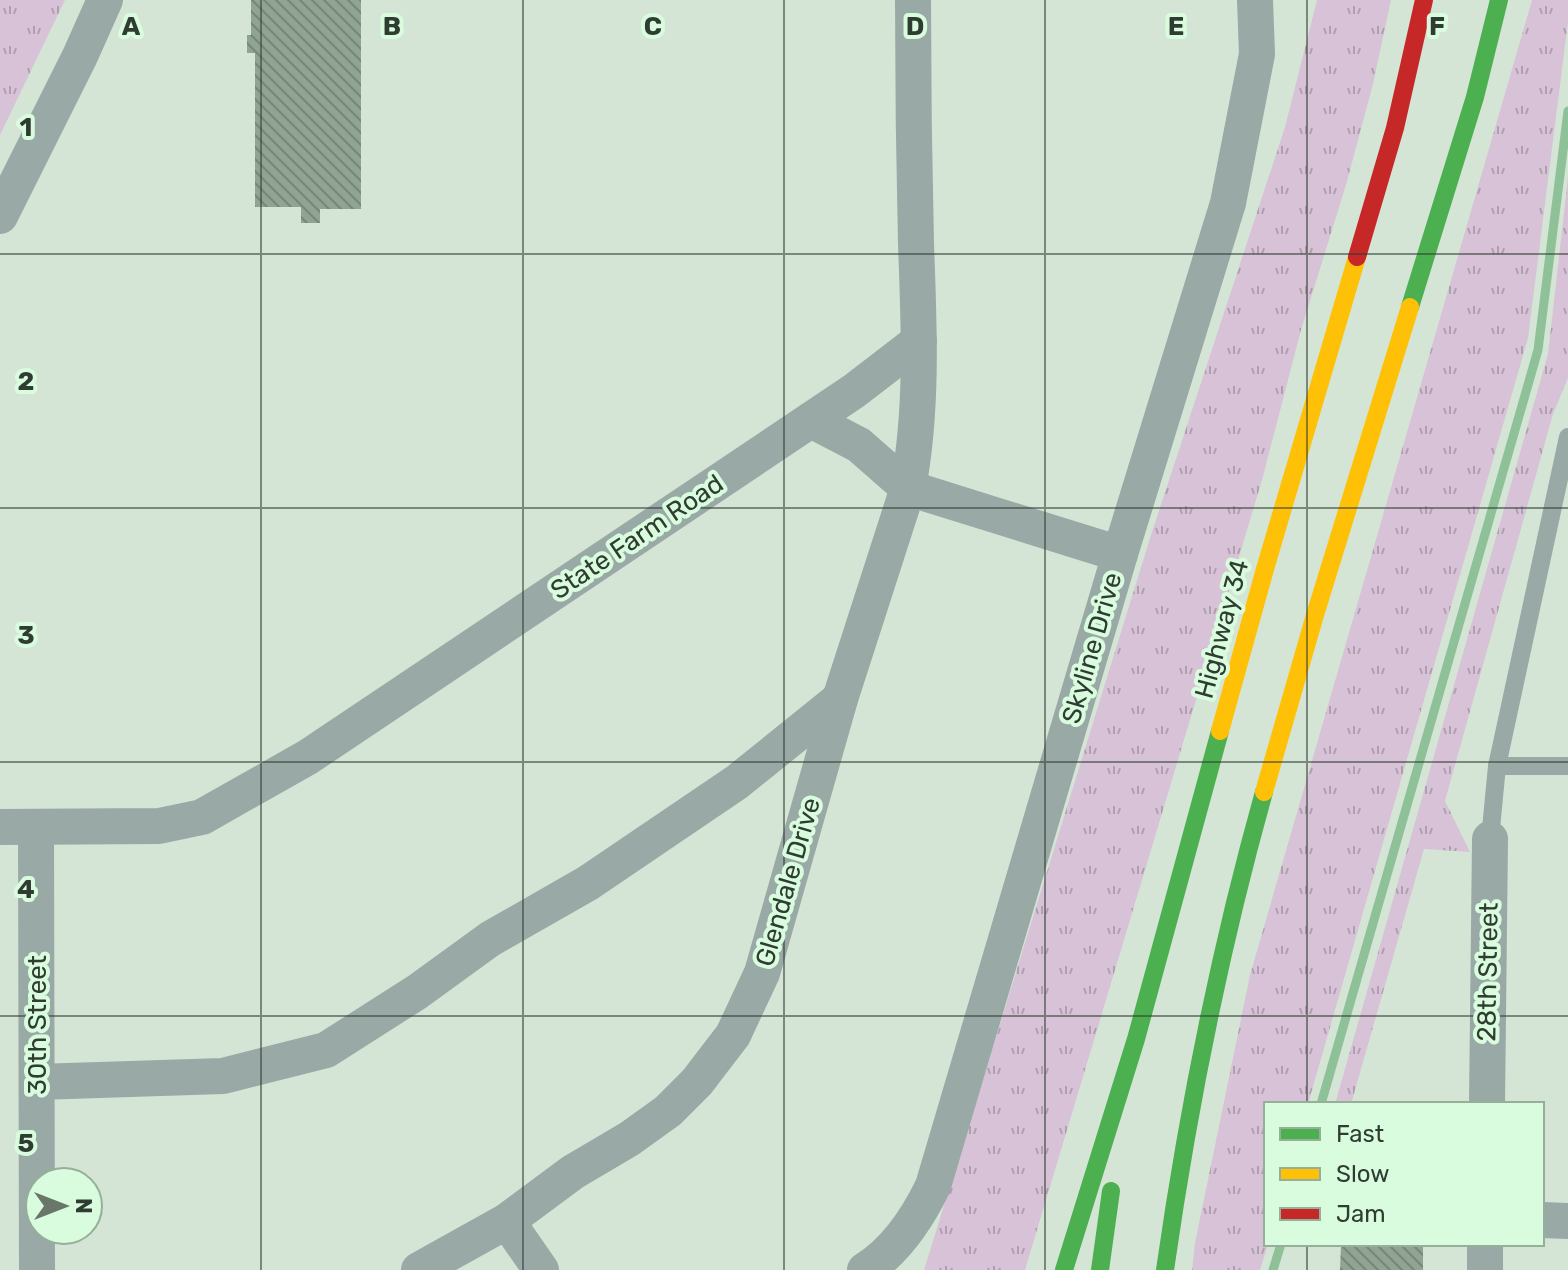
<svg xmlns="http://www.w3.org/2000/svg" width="1568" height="1270" font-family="Rubik,sans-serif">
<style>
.grass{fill:url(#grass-tufts)}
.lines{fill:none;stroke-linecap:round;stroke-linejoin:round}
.stream{stroke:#8fc198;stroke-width:9}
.building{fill:url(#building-back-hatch)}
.lane{stroke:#99a9a6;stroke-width:18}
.street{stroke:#99a9a6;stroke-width:36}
.fast{stroke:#4caf50;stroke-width:18}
.slow{stroke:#ffc107;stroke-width:18}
.jam{stroke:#c62828;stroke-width:18}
.grid{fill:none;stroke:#2f3c31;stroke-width:2;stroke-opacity:0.55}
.labels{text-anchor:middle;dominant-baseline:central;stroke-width:8;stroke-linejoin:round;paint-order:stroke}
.street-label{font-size:26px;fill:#2f3c31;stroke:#d9fbde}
.grid-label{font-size:26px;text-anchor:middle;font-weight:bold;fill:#2f3c31;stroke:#d9fbde;stroke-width:8;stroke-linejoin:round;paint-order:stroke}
</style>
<defs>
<pattern id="grass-tufts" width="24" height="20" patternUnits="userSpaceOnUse" patternTransform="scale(2)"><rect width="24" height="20" fill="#d8c2d7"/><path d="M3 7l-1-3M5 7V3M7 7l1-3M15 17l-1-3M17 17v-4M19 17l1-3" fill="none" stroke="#b09faf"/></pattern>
<pattern id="building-back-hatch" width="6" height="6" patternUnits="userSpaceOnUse" patternTransform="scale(2)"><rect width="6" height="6" fill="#90a493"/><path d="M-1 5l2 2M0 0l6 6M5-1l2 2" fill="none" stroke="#768779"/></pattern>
</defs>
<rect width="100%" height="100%" fill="#d4e5d6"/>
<g class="grass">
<polygon points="0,0 65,0 0,135"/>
<polygon points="1317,0 1391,0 1373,84 1346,185 1301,330 1262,480 1025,1270 924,1270 1151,535 1285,127"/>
<polygon points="1532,0 1568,0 1568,22 1528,338 1308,1104 1266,1104 1266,1244 1268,1244 1260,1270 1192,1270 1195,1243 1250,975"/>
<polygon points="1568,177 1568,378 1553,414 1445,801 1470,852 1424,849 1351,1104 1335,1104 1548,354"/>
</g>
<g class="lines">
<g class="stream">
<polyline points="1321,1104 1538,350 1568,111"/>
<polyline points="1273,1270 1281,1244"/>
</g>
</g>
<g class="building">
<polygon points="251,0 361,0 361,209 320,209 320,223 301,223 301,207 255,207 255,53 247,53 247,35 251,35"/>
<polygon points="1341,1244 1423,1244 1423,1270 1340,1270"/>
</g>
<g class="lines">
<g class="lane">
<polyline points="1497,766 1568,766"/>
<polyline points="1490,839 1497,766 1568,437"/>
</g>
<g class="street">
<polyline points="0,216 80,56 105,0"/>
<polyline points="811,420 859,445 908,488 1120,554"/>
<polyline points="0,827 159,826 202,817 308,757 854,391 919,341"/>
<polyline points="36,827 37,1270"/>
<polyline points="37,1082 223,1076 326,1050 417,992 490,939 588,883 737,782 840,699"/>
<polyline points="1487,1104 1490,839"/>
<polyline points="1542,1220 1568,1221"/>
<polyline points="507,1221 541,1270"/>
<path d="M 419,1270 L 507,1221 L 573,1172 L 629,1139 L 668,1111 L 697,1082 L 733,1035 L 762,973 L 840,699 L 908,488 C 923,408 919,325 916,244 C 914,163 913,81 913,0"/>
<path d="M 865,1270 C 896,1251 917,1219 933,1186 L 1120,554 L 1228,203 L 1257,54 L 1255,0"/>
<polyline points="1485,1270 1485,1244"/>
</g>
<g class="fast">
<polyline points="1410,307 1475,97 1499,0"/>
<polyline points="1064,1270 1136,1039 1220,731"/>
<polyline points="1100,1270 1111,1191"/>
<path d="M 1165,1270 C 1188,1109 1220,949 1264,792"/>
</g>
<g class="slow">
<polyline points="1220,731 1265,569 1357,257"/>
<polyline points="1264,792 1315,615 1410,307"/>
</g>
<polyline class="jam" points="1357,257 1395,128 1424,0"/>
</g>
<path class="grid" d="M 261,0 L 261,1270M 523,0 L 523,1270M 784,0 L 784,1270M 1045,0 L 1045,1270M 1307,0 L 1307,1104M 0,254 L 1568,254M 0,508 L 1568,508M 0,762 L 1568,762M 0,1016 L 1568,1016M 1307,1244 L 1307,1270"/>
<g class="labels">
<g class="street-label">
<text transform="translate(637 537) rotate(-34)">State Farm Road</text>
<text transform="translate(1222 629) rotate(-75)">Highway 34</text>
<text transform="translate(1092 648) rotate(-74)">Skyline Drive</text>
<text transform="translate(788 882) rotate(-74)">Glendale Drive</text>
<text transform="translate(1488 972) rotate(-89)">28th Street</text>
<text transform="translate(37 1025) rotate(-90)">30th Street</text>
</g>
</g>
<g class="grid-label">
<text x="131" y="35">A</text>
<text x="392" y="35">B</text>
<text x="653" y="35">C</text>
<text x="915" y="35">D</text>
<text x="1176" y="35">E</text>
<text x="1437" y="35">F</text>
<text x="26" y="136">1</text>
<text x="26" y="390">2</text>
<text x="26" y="644">3</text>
<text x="26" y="898">4</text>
<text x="26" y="1152">5</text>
</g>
<rect x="1264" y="1102" width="280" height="144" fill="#d9fbde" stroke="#95af99" stroke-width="2"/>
<rect x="1280" y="1128" width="40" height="12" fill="#4caf50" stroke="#95af99" stroke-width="2"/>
<text x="1336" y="1142" font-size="24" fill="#2f3c31">Fast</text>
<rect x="1280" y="1168" width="40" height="12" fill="#ffc107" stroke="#95af99" stroke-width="2"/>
<text x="1336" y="1182" font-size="24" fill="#2f3c31">Slow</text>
<rect x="1280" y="1208" width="40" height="12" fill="#c62828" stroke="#95af99" stroke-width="2"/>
<text x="1336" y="1222" font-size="24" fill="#2f3c31">Jam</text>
<g transform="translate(64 1206) rotate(90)"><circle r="38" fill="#d9fbde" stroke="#95af99" stroke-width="2"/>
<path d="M0-6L14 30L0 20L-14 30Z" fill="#69776b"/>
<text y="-12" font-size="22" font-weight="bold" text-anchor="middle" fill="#2f3c31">N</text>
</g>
</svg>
